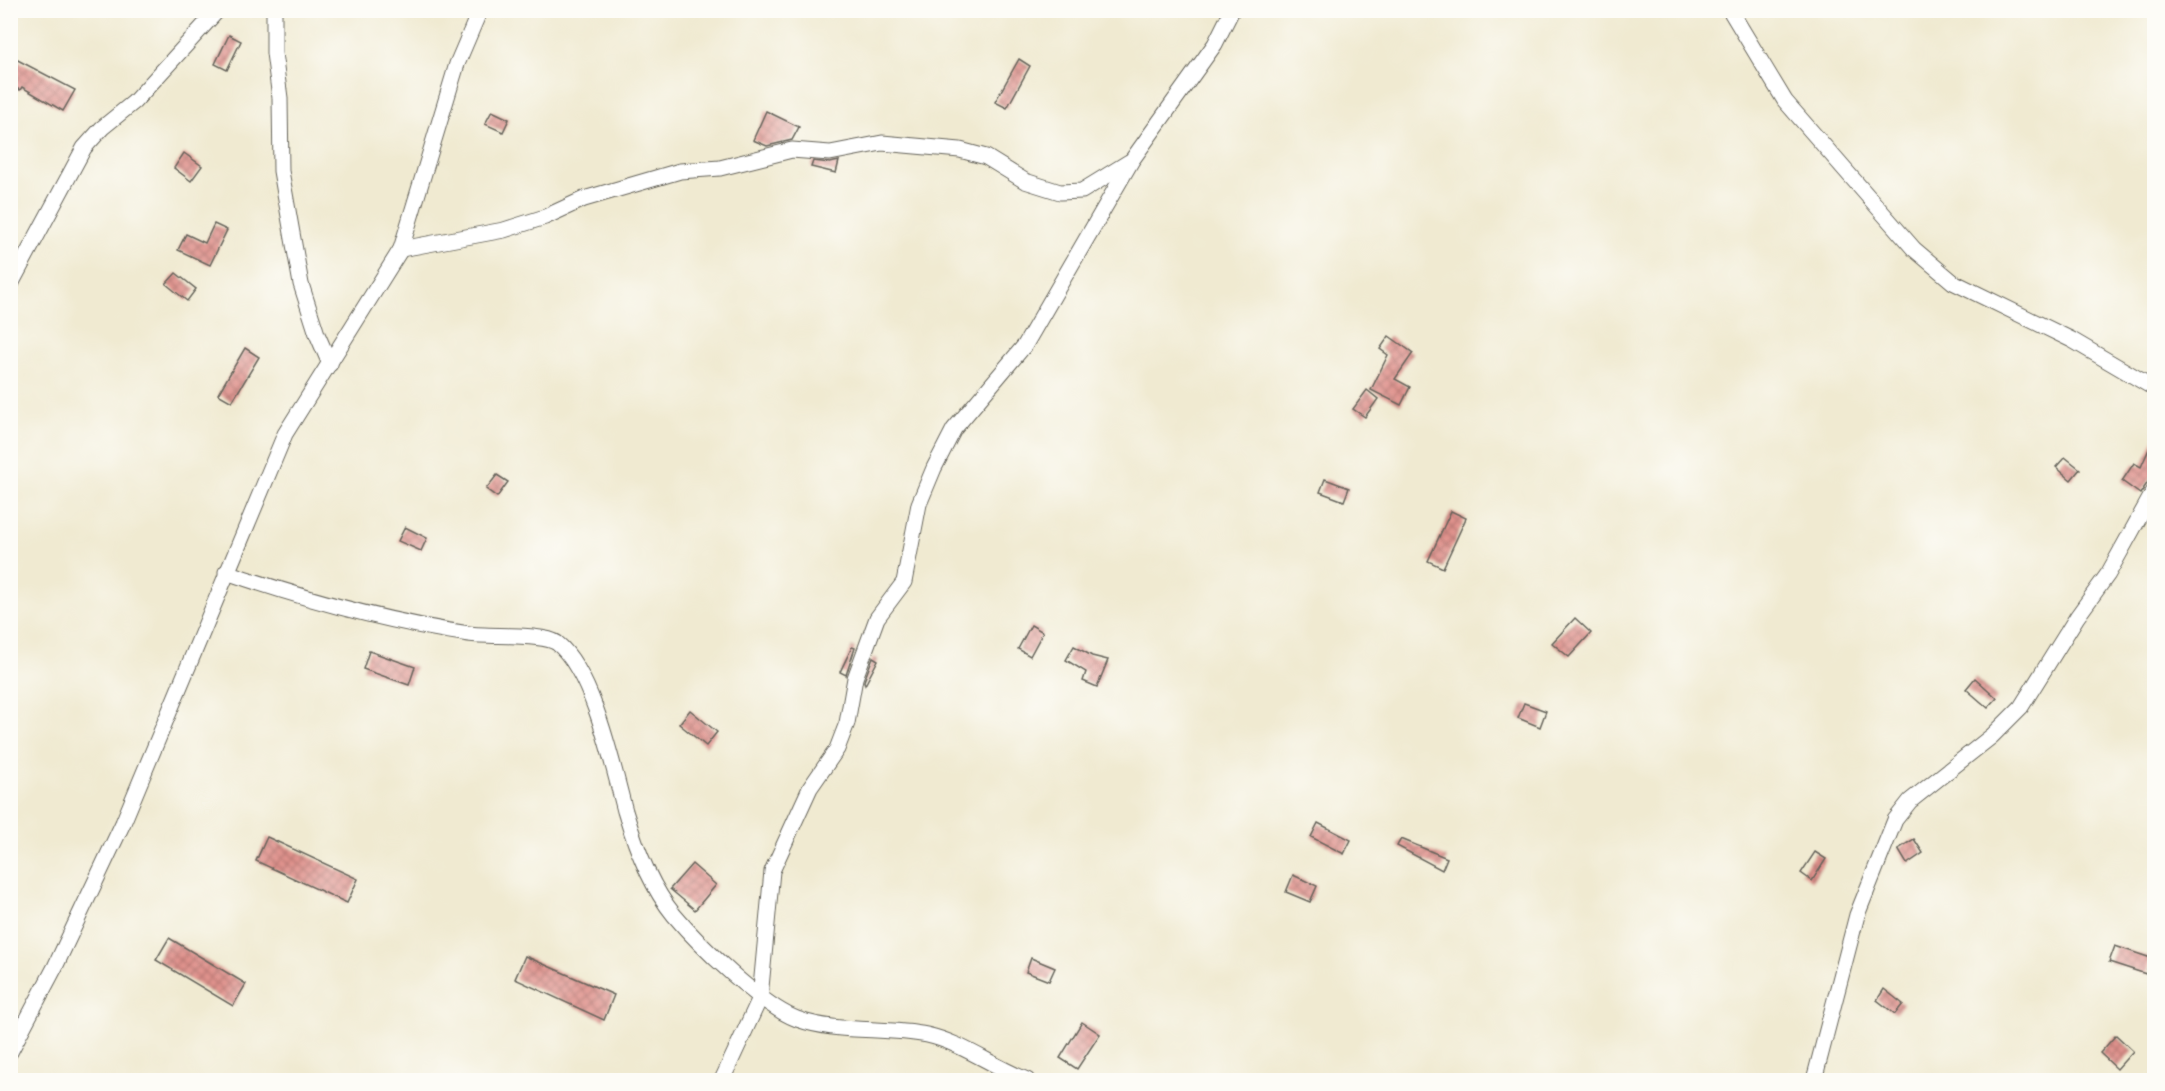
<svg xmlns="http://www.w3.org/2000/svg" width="2165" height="1091" font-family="Kalam,sans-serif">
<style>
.building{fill:url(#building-cross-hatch)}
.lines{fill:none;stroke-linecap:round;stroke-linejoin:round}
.street-casing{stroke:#66645b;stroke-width:17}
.street{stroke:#fff;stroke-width:15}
</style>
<defs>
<pattern id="building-cross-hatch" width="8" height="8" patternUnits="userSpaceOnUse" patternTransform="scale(1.5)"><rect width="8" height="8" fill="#df928c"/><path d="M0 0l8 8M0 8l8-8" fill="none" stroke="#b47672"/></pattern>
</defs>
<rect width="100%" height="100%" fill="#fdfcf7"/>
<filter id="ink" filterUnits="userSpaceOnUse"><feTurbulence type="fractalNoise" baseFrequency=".0167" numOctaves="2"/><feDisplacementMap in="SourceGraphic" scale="12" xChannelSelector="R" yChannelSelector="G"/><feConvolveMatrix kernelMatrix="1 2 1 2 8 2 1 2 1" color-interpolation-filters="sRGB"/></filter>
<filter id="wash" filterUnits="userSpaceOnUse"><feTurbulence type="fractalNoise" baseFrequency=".008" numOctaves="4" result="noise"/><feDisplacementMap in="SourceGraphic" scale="24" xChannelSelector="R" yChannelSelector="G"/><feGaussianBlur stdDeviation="1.35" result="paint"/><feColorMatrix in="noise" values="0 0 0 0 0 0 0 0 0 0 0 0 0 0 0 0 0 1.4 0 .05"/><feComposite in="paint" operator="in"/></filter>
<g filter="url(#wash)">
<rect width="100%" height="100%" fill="#f0ead1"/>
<g id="blocks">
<g class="building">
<polygon points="229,35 241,41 227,70 215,64"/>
<polygon points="10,56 75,90 63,111 22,87 20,90 10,85"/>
<polygon points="1019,59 1030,66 1007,108 995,102"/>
<polygon points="492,111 509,119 503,132 485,124"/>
<polygon points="766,111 799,127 792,140 767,146 753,140"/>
<polygon points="184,153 202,166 191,181 174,168"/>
<polygon points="813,161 830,163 839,161 836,173 811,167"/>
<polygon points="214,224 227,230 210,265 178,250 186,234 205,243"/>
<polygon points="176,273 196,289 187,301 166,284"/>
<polygon points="1389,336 1413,353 1395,379 1410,387 1401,405 1371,390 1388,355 1380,349"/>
<polygon points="245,348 259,357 232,402 218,394"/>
<polygon points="1367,390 1378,399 1365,417 1353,409"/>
<polygon points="2154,438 2154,473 2140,494 2122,481 2134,463 2141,467"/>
<polygon points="2065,457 2080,469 2071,480 2056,467"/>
<polygon points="497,475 508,482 497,497 486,489"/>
<polygon points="1325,479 1349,488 1344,501 1320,492"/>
<polygon points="1451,511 1466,518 1443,568 1428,561"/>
<polygon points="405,527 427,538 421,551 398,541"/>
<polygon points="1575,618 1591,633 1569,657 1552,643"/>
<polygon points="1031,625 1043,632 1030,656 1018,649"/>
<polygon points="1074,646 1092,656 1108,660 1097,687 1083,681 1086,672 1066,660"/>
<polygon points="852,647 855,648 846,675 840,672"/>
<polygon points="369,651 415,667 409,685 363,669"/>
<polygon points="873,657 878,660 865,685 864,681"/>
<polygon points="1975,678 1997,698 1988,708 1966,689"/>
<polygon points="1524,703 1546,711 1540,727 1518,718"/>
<polygon points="690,710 717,732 706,746 679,724"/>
<polygon points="1318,823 1351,840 1344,854 1311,837"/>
<polygon points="267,837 358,879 347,903 256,861"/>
<polygon points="1401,839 1447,858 1442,870 1397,846"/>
<polygon points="1914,839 1923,853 1907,864 1898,849"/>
<polygon points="1815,852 1826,859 1812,881 1801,873"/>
<polygon points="692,864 716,885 695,910 670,889"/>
<polygon points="1293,875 1317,886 1310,902 1286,892"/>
<polygon points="169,938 246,984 233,1006 156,960"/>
<polygon points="2115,946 2151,958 2146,974 2109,962"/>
<polygon points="525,956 614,995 604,1020 515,979"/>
<polygon points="1031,958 1055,968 1049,981 1026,972"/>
<polygon points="1884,989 1903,1004 1895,1014 1877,1000"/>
<polygon points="1082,1022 1100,1034 1077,1069 1060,1058"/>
<polygon points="2116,1035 2133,1051 2117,1069 2100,1053"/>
</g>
</g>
</g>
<g filter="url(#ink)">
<use href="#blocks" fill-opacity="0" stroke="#66645b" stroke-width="1.5"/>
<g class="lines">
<defs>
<g id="street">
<polyline points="274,10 274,53 280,98 281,171 301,284 317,334 330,364"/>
<polyline points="1730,10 1785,101 1914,249 1953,282 2072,340 2154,388"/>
<polyline points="401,249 504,230 545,217 584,199 680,171 720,168 792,150 830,153 882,143 960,150 986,157 1025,181 1060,192 1082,191 1129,162"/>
<polyline points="10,286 84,148 102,128 134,102 218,10"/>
<path d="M 226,572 C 305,599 386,622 469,634 C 490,637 543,633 557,643 C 593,672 613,766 625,811 C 635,845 651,887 674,915 C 699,945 762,1006 797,1019 C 839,1034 884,1026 927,1035 C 963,1043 993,1067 1027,1080"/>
<polyline points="10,1052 55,967 123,823 285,434 401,249 457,64 480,10"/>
<polyline points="722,1080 760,998 772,871 810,788 837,749 847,723 855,678 877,618 904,582 919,504 934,468 954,429 1025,345 1132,160 1215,44 1232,10"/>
<polyline points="1814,1080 1857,915 1895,820 1910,801 1992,736 2021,707 2077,617 2108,574 2154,491"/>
</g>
</defs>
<use href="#street" class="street-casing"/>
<use href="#street" class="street"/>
</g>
</g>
<rect width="2165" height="1091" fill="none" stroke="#fdfcf7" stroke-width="36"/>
</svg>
